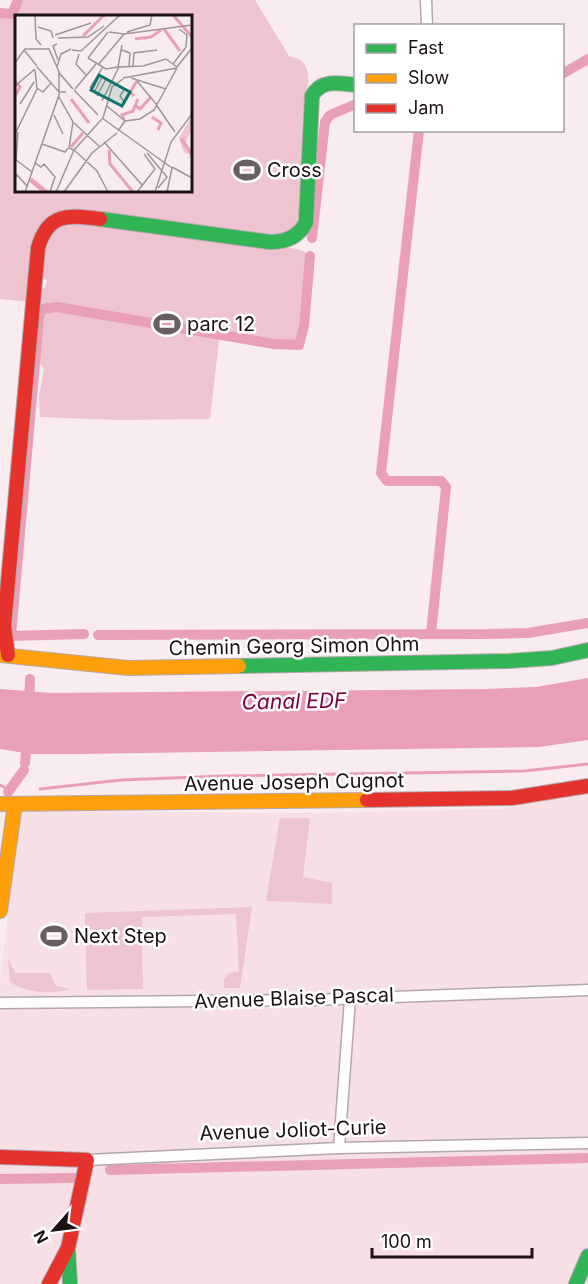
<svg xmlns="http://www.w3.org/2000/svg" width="588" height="1284" font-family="Inter,sans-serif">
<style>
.built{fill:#f6e0e5}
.green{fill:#eec4d0;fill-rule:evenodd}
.water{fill:#e9a0b6}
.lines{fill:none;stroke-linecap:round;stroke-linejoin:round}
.stream{stroke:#e9a0b6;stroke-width:3}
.canal{stroke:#e9a0b6;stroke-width:10}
.street-casing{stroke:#b3a8ab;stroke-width:13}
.fast-casing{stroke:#b3a8ab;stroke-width:16}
.slow-casing{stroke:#b3a8ab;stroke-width:16}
.jam-casing{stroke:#b3a8ab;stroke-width:16}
.street{stroke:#fefcfd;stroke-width:10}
.fast{stroke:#30b455;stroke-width:14}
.slow{stroke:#ff9f0a;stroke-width:14}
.jam{stroke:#e5322d;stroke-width:14}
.labels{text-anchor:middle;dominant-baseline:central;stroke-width:5;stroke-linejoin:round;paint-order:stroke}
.poi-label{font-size:20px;fill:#1c1214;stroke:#fff;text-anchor:start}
.street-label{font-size:20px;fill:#1c1214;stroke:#fff}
.water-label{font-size:21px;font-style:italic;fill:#800140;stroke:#fff}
.inset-river{fill:none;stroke:#e9a0b6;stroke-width:3}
.inset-road{fill:none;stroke:#a09597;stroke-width:1.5}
.view{fill:#0f766e;fill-opacity:0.15;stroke:#0f766e;stroke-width:3}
.inset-edge{fill:none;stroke:#1c1214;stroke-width:3}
</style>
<rect width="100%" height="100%" fill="#f8ecef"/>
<polygon class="built" points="588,792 588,1284 0,1284 0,981 20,811 306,813 500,809"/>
<g class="green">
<path d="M 16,0 L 255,0 L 289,56 C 296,58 301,59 305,65 C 313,80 304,96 303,111 C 300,150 310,191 295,227 L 279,237 L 56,213 L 47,218 L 40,226 L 29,302 L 0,299 L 0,15 L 12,15 ZM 16,16 L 190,16 L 190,190 L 16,190 Z"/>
<polygon points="60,221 212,237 297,249 307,253 297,342 220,332 210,419 117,420 40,417 39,396 44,369 34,356 38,288 45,288 47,280 39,274 43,244"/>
<polygon points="280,818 310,818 303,877 332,883 332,904 266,901"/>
<polygon points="252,907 240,988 224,988 224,979 229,973 239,971 236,914 142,917 143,989 87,990 85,913"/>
<path d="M 8,958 L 15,973 L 50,973 L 56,986 L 71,989 C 52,994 27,994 10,982 Z"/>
</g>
<polygon class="water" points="588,678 588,740 539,747 78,754 31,754 0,749 0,689 52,693 485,689 536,687"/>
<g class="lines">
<g class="stream">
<polyline points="0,785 4,787"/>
<polyline points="40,789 121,780 223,776 524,771 588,764"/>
</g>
<g class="canal">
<polyline points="0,13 12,14 18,0"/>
<polyline points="562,74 588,59"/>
<polyline points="419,130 381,473 387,481 441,481 446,487 431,634"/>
<polyline points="312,238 325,122 330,115 356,104"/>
<polyline points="84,634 11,636 39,317 42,309 57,307 274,344 299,345 304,326 310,256"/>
<polyline points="98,635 489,634 528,633 588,623"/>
<polyline points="29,703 30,679"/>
<polyline points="25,763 27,740"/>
<polyline points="8,792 24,770"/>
<polyline points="110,1170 588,1158"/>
<polyline points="0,1179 74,1178"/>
</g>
<defs>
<g id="street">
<polyline points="426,0 427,26"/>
<polyline points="0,1003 311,1000 588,990"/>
<polyline points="339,1148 350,999"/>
<polyline points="87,1160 339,1148 588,1143"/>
</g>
<g id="fast">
<path d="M 100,219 L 270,242 C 286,242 299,237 306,222 L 312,96 C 321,79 339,83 356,85"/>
<polyline points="239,666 509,661 552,658 588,650"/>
<polyline points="68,1248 70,1284"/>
<polyline points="576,1284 588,1256"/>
</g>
<g id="slow">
<polyline points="0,655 128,668 239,666"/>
<polyline points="0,804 367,800"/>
<polyline points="0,911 15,804"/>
</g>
<g id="jam">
<path d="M 8,655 L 4,626 L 38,248 C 48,212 69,215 100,219"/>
<polyline points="367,800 512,798 588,786"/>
<polyline points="0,1157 87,1160 68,1248 49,1284"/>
</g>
</defs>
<use href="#street" class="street-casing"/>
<use href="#fast" class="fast-casing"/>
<use href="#slow" class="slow-casing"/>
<use href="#jam" class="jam-casing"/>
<use href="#street" class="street"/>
<use href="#fast" class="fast"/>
<use href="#slow" class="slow"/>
<use href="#jam" class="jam"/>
</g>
<defs>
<symbol id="stadium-bare" viewBox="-9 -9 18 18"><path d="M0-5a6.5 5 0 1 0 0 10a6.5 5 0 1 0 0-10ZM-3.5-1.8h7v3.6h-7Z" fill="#695e61" stroke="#fff" stroke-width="2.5" paint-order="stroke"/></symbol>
</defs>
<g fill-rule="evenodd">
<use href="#stadium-bare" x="228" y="151" width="38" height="38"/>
<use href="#stadium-bare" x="148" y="305" width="38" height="38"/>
<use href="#stadium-bare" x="35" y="917" width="38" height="38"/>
</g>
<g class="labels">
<g class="poi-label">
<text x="267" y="170">Cross</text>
<text x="187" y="324">parc 12</text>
<text x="74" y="936">Next Step</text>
</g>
<g class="street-label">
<text transform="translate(294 646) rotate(-1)">Chemin Georg Simon Ohm</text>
<text transform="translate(294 782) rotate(-1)">Avenue Joseph Cugnot</text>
<text transform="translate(294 998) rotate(-2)">Avenue Blaise Pascal</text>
<text transform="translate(293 1130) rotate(-2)">Avenue Joliot-Curie</text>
</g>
<g class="water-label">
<text transform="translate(294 701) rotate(-1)">Canal EDF</text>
</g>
</g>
<g transform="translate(15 15)">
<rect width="177" height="177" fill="#f8ecef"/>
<path d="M 175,104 L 177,114 L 171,126 L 177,141 L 173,144 L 175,140 L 169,137 L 164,123 Z" fill="#eec4d0"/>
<path class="inset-river" d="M 158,0 L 177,22M 149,14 L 165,36M 68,21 L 89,0M 120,24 L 136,22 L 146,15M 0,66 L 5,72 L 0,81M 119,81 L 115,77 L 122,66M 56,84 L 74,108M 121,91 L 125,94 L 136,82M 137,102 L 146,108 L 143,115M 109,105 L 107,100 L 118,96 L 123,84M 166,124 L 177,139M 56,132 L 68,118M 94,135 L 95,149 L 118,177M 16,164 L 32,177M 15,165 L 29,177"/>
<path class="inset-road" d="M 20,0 L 21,24 L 26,30M 23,12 L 36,16 L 38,23M 94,17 L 109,19 L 177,10M 112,17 L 135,10 L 137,0M 40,20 L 76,8M 43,23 L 73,22 L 89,11M 42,29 L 38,31 L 43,45M 9,34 L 34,34 L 45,59 L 58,74M 9,35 L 22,51M 57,35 L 66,36 L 105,0M 107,35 L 115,38 L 114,51M 64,39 L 61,49 L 72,61M 73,43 L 93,17M 73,43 L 91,54 L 103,52M 158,49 L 171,32 L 172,20 L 164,14M 83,50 L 109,19M 118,51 L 119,38 L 142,35M 22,52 L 44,77 L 51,77M 42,52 L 46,39 L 56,34M 103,52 L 107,30M 162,52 L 177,33M 1,53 L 0,48 L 9,35M 108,63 L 162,53M 116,63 L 151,74M 122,66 L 142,90M 100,69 L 109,75 L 105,81 L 110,88M 0,71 L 20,54M 22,73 L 28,77 L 36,68M 75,73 L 88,52M 60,74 L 81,49M 59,75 L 83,100M 79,78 L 87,62 L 95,67M 82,81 L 91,64M 44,82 L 58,107 L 54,133M 87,86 L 104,52 L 128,51 L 151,44 L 162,52M 5,89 L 19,67M 92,91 L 110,106M 142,91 L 160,117M 39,100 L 48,119M 87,103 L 157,153M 88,103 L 97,72 L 108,64M 59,108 L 85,132M 103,116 L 110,106 L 125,104 L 139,95 L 162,53M 3,117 L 1,145 L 17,157M 0,119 L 22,74 L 20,55M 89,127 L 128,171M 27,129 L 50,137 L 53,133M 54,133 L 59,135 L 87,104M 59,135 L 82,156 L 93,177M 132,138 L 152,162 L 143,173M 20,148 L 26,152 L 29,149 L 40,162 L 35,177M 157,152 L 177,163M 0,163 L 2,160 L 12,171M 10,177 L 44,80 L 44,57M 41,177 L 59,135M 49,177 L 77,138 L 102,118M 122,177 L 140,154 L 129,139M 140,177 L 156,127 L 177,99M 152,177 L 157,153"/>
<path class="view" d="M 84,60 L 115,77 L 107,91 L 76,75 Z"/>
<rect width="177" height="177" class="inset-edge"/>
</g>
<rect x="354" y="24" width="210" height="108" fill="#ffffff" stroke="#a4a0a1" stroke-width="1.5"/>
<rect x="366" y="44" width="30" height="9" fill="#30b455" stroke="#a4a0a1" stroke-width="1.5"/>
<text x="408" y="54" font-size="18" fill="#1c1214">Fast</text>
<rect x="366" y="74" width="30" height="9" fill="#ff9f0a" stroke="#a4a0a1" stroke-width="1.5"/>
<text x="408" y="84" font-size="18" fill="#1c1214">Slow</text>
<rect x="366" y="104" width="30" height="9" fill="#e5322d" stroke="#a4a0a1" stroke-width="1.5"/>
<text x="408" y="114" font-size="18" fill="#1c1214">Jam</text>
<g transform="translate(54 1230) rotate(242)" stroke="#ffffff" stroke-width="4.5" paint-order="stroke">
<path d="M0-4.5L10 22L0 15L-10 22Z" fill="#1c1214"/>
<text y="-9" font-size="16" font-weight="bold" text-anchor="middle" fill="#1c1214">N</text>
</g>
<path d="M372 1248v9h160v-9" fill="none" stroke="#1c1214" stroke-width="3"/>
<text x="381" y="1248" font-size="18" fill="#1c1214" stroke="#ffffff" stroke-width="4.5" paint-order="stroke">100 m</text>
</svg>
